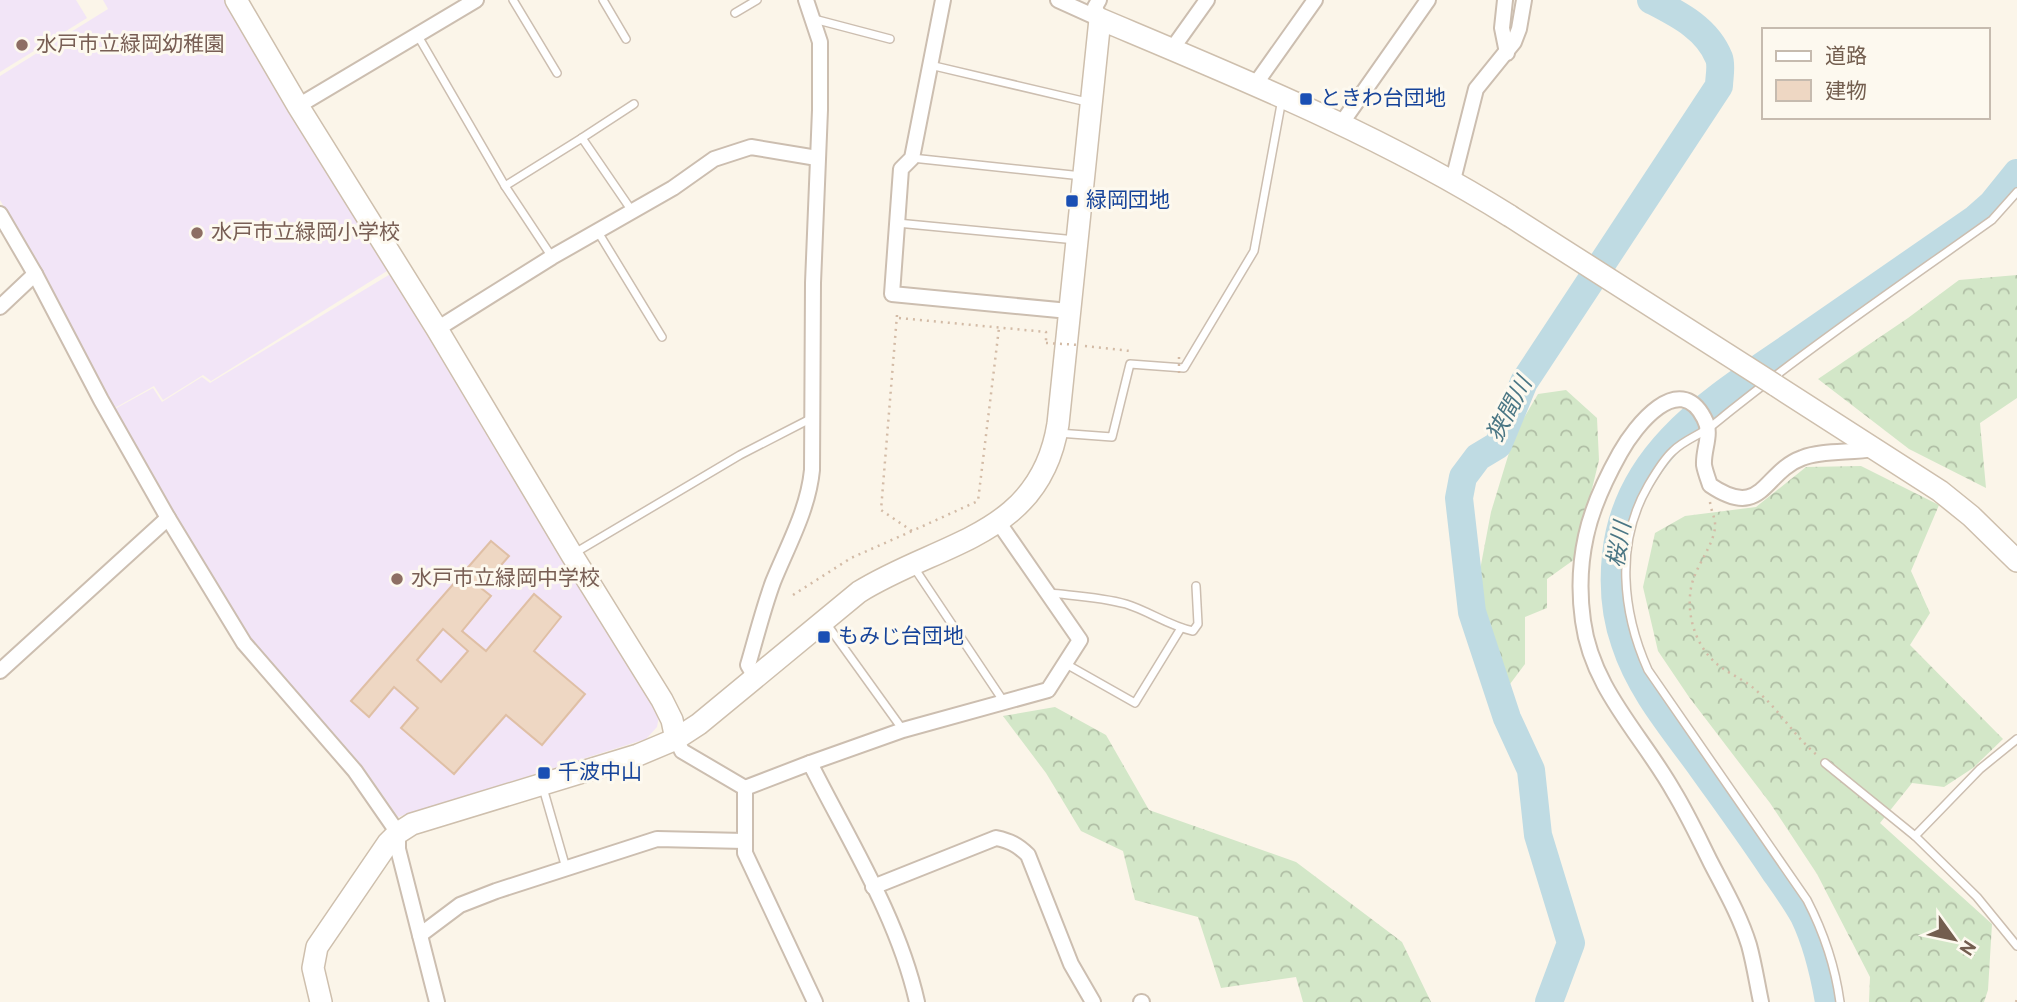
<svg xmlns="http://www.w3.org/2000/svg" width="2017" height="1002" font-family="Overpass,'Noto Sans JP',sans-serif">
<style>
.education{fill:#f2e5f7}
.forest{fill:url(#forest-crowns)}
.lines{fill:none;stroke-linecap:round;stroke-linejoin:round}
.river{stroke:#bfdbe3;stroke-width:28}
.building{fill:#eed7c3;stroke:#dfbfa5;stroke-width:2;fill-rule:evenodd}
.lane-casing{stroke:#ccbeb0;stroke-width:10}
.street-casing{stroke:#ccbeb0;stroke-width:18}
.secondary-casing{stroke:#cebfad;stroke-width:24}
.path{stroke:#d3bba6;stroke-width:2.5;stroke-dasharray:2 5;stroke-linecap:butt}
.lane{stroke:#fff;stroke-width:7}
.street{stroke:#fff;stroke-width:14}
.secondary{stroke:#fff;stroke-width:21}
.secondary-bridge-casing{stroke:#cebfad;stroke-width:24;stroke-linecap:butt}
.path-bridge{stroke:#d3bba6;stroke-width:2.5;stroke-dasharray:2 5;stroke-linecap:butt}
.secondary-bridge{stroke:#fff;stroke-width:21}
.education-dot{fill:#8d6e63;stroke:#fdf9ef;stroke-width:2.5}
.transit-dot{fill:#1a4fb4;stroke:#fdf9ef;stroke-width:2.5}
.labels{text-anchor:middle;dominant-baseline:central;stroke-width:6;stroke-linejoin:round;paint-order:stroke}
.education-label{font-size:21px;fill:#785e54;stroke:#fdf9ef;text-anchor:start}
.transit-label{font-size:21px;fill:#164399;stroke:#fdf9ef;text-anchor:start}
.water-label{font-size:23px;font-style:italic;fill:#4a7684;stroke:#fdf9ef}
</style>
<defs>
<pattern id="forest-crowns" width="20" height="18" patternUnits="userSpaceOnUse" patternTransform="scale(1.75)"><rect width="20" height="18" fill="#d3e7c8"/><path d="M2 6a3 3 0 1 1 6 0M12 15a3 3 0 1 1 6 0" fill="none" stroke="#b0bea5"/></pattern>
</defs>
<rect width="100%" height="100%" fill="#fbf5e9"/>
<g class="education">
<polygon points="0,0 76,0 87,18 0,72"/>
<polygon points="103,0 229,0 395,266 211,381 203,375 163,400 154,386 113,409 41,271 0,200 0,76 108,9"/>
<polygon points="397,270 656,703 659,716 657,727 646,739 398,817 363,767 250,638 173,519 113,410 153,388 162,402 202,377 210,383"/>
</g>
<g class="forest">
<polygon points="2017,275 2017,398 1980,423 1986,488 1909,449 1818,379 1908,318 1959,280"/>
<polygon points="1566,390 1597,418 1599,460 1575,559 1547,579 1547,608 1525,617 1525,664 1510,684 1476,591 1491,512 1515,433 1538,394"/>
<polygon points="1861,466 1939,505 1911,571 1930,613 1910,645 2003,739 1973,768 1944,787 1912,783 1880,823 1992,924 1988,990 1984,1002 1869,1002 1870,977 1817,874 1770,803 1689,697 1658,651 1643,587 1655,533 1685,516 1756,507 1806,467"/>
<polygon points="1055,707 1106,735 1149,810 1296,862 1402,942 1431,1002 1303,1002 1296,977 1221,988 1198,917 1135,900 1123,851 1081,831 1046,773 1003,716"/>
</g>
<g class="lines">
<g class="river">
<path d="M 1549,1002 L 1571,943 L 1538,835 L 1531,770 L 1507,718 L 1472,612 L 1459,498 L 1463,477 L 1478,457 L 1498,445 L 1524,382 L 1719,86 C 1719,78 1722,66 1719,58 C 1707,28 1678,14 1651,0"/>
<path d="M 1829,1002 C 1824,973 1817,943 1804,916 C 1796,901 1785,886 1775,872 C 1752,837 1727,803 1702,768 C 1674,729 1640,690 1625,643 C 1615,615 1613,584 1616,555 C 1627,445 1725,393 1806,336 C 1862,297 1919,258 1975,219 L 1992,204 L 2017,173"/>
</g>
</g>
<path class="building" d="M 491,541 L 509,556 L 481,588 L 491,596 L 462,631 L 486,651 L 534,594 L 561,617 L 534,651 L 585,694 L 542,745 L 506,715 L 454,774 L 401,728 L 418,708 L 394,687 L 369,717 L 351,701 ZM 443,629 L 468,651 L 441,682 L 417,660 Z"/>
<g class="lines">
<defs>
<g id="lane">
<polyline points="513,0 557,73"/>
<polyline points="603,0 626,39"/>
<polyline points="735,13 757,0"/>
<polyline points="814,19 890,39"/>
<polyline points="418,36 505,186 552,257"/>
<polyline points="930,65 1087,102"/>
<polyline points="582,138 634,104"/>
<polyline points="912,158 1082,176"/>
<polyline points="505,186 582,138 632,211"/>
<polyline points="897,223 1076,240"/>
<polyline points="598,232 662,337"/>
<polyline points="1058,433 1112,437 1130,364 1184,368 1254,251 1282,99"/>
<polyline points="573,554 740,455 812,418"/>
<polyline points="913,566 1004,702"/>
<path d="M 1050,593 C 1076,596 1101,597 1126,604 C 1149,611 1169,626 1193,631 L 1198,624 L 1196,586"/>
<polyline points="826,623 903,730"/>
<polyline points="1066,664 1135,703 1181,628"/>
<polyline points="2017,739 1980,769 1915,836 1977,897 2017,946"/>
<polyline points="1825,763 1915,836"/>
<polyline points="543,788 566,868"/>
<path d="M 1840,1002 C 1835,965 1824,933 1807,900 L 1648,670 C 1622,612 1615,543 1648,486 C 1655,474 1663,460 1673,451 C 1683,441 1697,436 1709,428 C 1717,422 1725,415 1734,408 C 1817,342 1905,282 1992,220 L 2017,192"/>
</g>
<g id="street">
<polyline points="943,0 912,158 901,169 892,294 1069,311"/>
<polyline points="1058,0 1100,19"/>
<polyline points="1099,0 1095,7 1100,19"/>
<polyline points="1505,0 1502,28 1507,53"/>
<polyline points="1172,49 1207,0"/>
<polyline points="1254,86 1315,0"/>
<polyline points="298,106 476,0"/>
<polyline points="1341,124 1428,0"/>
<polyline points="1453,180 1476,89 1514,42 1519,29 1524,0"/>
<polyline points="0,214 35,274 101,400 168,518 244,643 355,771 398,833 398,849 437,1002"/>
<polyline points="0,307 35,274"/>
<polyline points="437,329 552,257 673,188 714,159 751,147 817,158"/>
<polyline points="0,671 168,518"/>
<path d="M 755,677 L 748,665 C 756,638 763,609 773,582 C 788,545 808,510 812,470 L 813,283 L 820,110 L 820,42 L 806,0"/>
<path d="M 676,739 L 682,751 L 745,788 L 810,763 C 848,839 898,917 917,1002"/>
<polyline points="810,763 903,730 1048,690 1080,640 999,523"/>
<polyline points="745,788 745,853 815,1002"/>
<path d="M 873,887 L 996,838 C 1010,841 1018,845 1028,855 L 1071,964 L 1093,1002"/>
<polyline points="420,935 460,905 496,891 657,839 745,841"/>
<polyline points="1141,1002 1142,1002"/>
<path d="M 1761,1002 C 1757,983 1754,963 1749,945 C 1740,916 1725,890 1711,863 C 1699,839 1688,815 1674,792 C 1642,735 1592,689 1583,621 C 1579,593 1580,563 1586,536 C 1592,508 1606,478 1620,453 C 1635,426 1679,370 1704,418 C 1713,434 1703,448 1704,465 C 1705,471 1708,479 1710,485 C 1763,521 1763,472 1802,458 C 1822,450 1851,453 1873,449"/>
</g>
<g id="secondary">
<polyline points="236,0 298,106 437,329 572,555 662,700 672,720 676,739"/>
<polyline points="1775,385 1940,491 1971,516 2017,561"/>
<path d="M 321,1002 L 313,968 L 317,947 L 388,843 L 398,833 L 412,824 L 638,755 L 676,739 L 699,724 L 859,592 C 941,541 1040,537 1058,424 L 1100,19 C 1240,78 1381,135 1510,216"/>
</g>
</defs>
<use href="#lane" class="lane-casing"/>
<use href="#street" class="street-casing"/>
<use href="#secondary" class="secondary-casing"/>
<g class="path">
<polyline points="897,315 881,510 912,531 978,501 999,328"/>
<polyline points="899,318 1046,332 1046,343"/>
<polyline points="1085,346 1130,351"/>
<path d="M 1710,502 C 1711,511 1716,519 1715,528 C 1712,549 1695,566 1691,588 C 1686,616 1696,647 1718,665 C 1731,675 1747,681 1758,692 C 1780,711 1795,737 1817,755"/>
<polyline points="793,595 851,558 912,531"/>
<polyline points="2016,1002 2017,999"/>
</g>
<use href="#lane" class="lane"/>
<use href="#street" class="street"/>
<use href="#secondary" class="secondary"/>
<defs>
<polyline id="secondary-bridge" points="1510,216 1775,385"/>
</defs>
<use href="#secondary-bridge" class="secondary-bridge-casing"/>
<g class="path-bridge">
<polyline points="1046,343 1080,345"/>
<polyline points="1179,357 1179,376"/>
</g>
<use href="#secondary-bridge" class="secondary-bridge"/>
</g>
<g class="education-dot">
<circle cx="22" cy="45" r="7"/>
<circle cx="197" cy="233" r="7"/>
<circle cx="397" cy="579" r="7"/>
</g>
<g class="transit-dot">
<rect x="1299" y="92" width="14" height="14" rx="3.5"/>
<rect x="1065" y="194" width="14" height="14" rx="3.5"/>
<rect x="817" y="630" width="14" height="14" rx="3.5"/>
<rect x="537" y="766" width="14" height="14" rx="3.5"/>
</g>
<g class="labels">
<g class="education-label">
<text x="36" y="45">水戸市立緑岡幼稚園</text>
<text x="211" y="233">水戸市立緑岡小学校</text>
<text x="411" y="579">水戸市立緑岡中学校</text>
</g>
<g class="transit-label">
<text x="1320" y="99">ときわ台団地</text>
<text x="1086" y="201">緑岡団地</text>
<text x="838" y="637">もみじ台団地</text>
<text x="558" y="773">千波中山</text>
</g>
<g class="water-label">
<text transform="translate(1511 410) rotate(-62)">狭間川</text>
<text transform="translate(1621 545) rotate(-80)">桜川</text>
</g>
</g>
<rect x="1762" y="28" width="228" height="91" fill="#fdf9ef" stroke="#c6bbaf" stroke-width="2"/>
<rect x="1776" y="51" width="35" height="10" fill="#ffffff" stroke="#c6bbaf" stroke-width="2"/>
<text x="1825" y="63" font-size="21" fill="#735e4f">道路</text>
<rect x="1776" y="80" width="35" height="21" fill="#eed7c3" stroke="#c6bbaf" stroke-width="2"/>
<text x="1825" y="98" font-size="21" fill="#735e4f">建物</text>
<g transform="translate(1954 939) rotate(123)" stroke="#fdf9ef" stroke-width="5" paint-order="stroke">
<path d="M0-5L12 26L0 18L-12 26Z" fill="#735e4f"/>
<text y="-10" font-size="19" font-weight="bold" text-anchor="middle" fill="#735e4f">N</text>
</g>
</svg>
